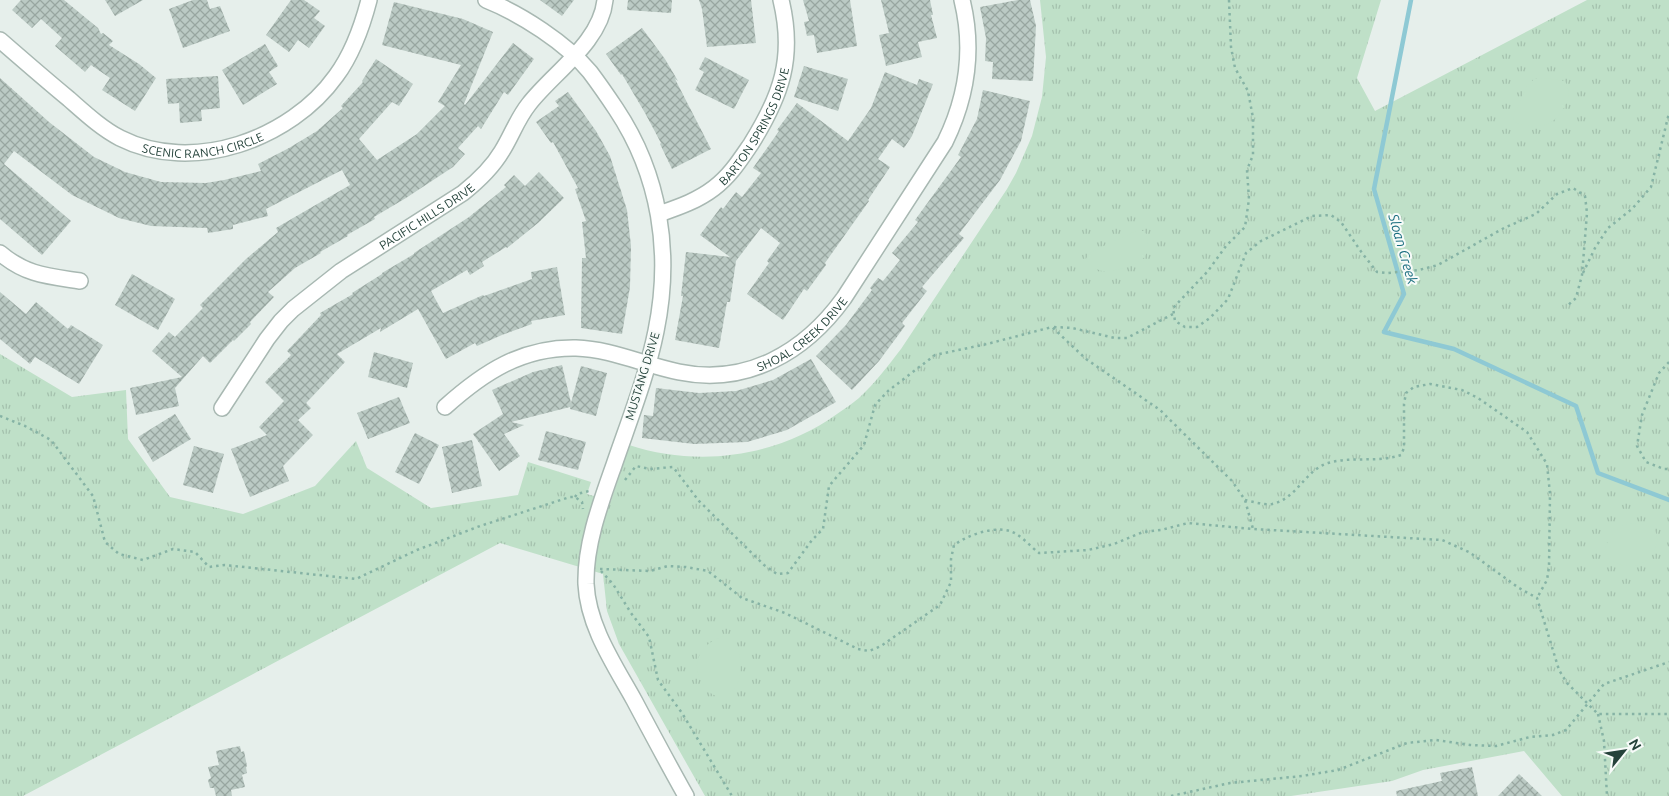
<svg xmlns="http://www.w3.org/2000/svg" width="1669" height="796" font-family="Ubuntu,sans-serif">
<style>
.grass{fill:url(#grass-tufts)}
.pitch{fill:#bfe0c8}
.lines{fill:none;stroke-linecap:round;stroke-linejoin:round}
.stream{stroke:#8ec9d4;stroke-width:4.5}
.building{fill:url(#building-cross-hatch)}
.street-casing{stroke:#a8b8b2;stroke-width:18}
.path{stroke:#86b3a5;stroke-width:2.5;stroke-dasharray:2.5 4;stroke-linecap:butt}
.street{stroke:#fff;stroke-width:15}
.labels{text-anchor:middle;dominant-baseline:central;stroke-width:4;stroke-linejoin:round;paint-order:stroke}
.street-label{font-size:12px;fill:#24423a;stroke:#f7fbf9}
.water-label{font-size:14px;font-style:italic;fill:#1c6f80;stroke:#f7fbf9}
</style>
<defs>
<pattern id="grass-tufts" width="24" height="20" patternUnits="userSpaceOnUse" patternTransform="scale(1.25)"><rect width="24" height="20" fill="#bfe0c8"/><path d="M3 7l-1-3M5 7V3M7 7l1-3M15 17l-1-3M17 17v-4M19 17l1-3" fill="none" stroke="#a4c1ad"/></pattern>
<pattern id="building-cross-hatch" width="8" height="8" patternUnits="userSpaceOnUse" patternTransform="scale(1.25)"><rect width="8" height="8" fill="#bbcac4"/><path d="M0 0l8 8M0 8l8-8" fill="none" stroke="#98a6a0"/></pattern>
</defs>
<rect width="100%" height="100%" fill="#e6efeb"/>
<path class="grass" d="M 1040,0 L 1381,0 L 1357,78 L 1375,111 L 1587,0 L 1669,0 L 1669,796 L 1562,796 L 1524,751 L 1423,770 L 1392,781 L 1291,796 L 705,796 L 619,644 L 607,611 L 603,574 L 500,543 L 23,796 L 0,796 L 0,354 L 72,397 L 126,390 L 128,439 L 170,497 L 243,514 L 315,486 L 356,441 L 367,468 L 431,508 L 518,495 L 528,462 L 591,482 L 587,494 L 611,501 L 629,445 C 699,468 777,457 837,414 C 844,409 852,404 859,398 C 875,383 888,366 901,349 L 1007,189 L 1016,173 L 1032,136 L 1042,97 L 1046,57 Z"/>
<g class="pitch">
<path d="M 1544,78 L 1565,81 C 1569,89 1570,95 1566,103 C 1557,127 1537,131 1514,122 L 1513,116 L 1527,86 L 1534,79 Z"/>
<path d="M 1136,231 L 1144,231 L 1148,237 C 1148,243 1148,251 1145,256 C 1139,266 1112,272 1102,271 C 1095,269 1090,265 1086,259 L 1089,253 Z"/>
<path d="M 1633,523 C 1639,524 1646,525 1652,527 C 1669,542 1641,586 1606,556 L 1605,547 L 1611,536 L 1621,526 Z"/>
<path d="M 724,636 L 729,637 L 735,641 C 741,654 744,675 735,688 C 733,691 728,693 726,696 C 722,696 717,696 714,695 C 709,693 705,688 703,684 C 689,663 701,643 724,636 Z"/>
</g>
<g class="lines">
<polyline class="stream" points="1411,0 1374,189 1404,294 1384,332 1454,349 1576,406 1598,473 1669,500"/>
</g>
<g class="building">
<polygon points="21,0 64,0 98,28 101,34 103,33 113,41 109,45 139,64 156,78 135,111 102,90 110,78 91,65 85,72 55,46 62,38 41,19 32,28 12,10"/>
<polygon points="105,0 143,0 115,16"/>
<polygon points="193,0 207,0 210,9 220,6 230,31 183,48 169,9"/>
<polygon points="291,0 304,0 320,11 314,18 325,26 309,48 298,40 289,52 266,35"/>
<polygon points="540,0 574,0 562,16"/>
<polygon points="628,0 672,0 671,13 627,10"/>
<polygon points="699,0 751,0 756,43 707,47 702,9"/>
<polygon points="803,0 850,0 857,46 817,53 814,35 807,36 804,22 809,21"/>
<polygon points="881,0 930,0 933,15 931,15 937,38 918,42 922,57 886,66 879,35 889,33"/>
<polygon points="1018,0 1030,0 1036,26 1033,81 992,79 993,62 985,61 986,38 980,7"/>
<polygon points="394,2 463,19 493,32 464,104 465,105 513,43 534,59 508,95 504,92 481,129 478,126 458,148 465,154 453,167 406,198 374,217 375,219 347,235 348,236 320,252 321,253 295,268 268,292 274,297 250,322 251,324 234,341 233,340 210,363 203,356 175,388 179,406 136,415 130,388 182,377 152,351 169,332 175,337 203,308 200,305 246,259 278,232 276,228 350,185 342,170 266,209 268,216 233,225 233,229 208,233 207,228 151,226 119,218 72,195 14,151 4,164 71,221 42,255 0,219 0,78 49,122 94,157 125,172 161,182 206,183 224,180 261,171 258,164 289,148 317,131 343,108 341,106 363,82 362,81 376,59 413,84 399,106 392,102 359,139 377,160 417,134 445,106 438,102 461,65 382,45"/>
<polygon points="642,28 665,59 678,81 675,79 711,149 672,169 660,144 661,143 645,113 622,74 621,75 606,54"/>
<polygon points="265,44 278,66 269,72 277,84 243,105 222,70"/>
<polygon points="705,57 749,80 734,109 695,90 704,72 699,69"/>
<polygon points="804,66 848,79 838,111 794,97"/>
<polygon points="885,72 917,85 919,79 933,84 912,136 904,148 892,139 878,159 890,167 868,200 869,201 825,263 826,265 807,291 804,289 783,320 747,294 769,263 767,261 780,243 761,228 736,261 730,302 727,302 719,348 675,340 683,296 681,296 686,252 730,257 700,235 721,207 723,209 736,192 742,197 761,173 753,168 779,131 777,130 797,103 848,141 871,108"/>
<polygon points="218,76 220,108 201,110 202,121 180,123 179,103 168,104 166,79"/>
<polygon points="983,90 1030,101 1021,141 1000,180 959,234 964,238 922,287 927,291 902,323 905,326 879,361 852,390 816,356 846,325 872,290 870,288 878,278 883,281 900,260 892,253 918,222 915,220 961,157 958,155 977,119"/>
<polygon points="568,92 596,131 610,156 627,210 631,246 630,287 622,334 581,328 582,258 586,258 582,222 586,221 575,189 578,188 553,142 551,143 536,122 559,106 555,101"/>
<polygon points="539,172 564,198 538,223 507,248 506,247 482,262 484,266 470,275 467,270 431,291 443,313 483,295 484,296 532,279 531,272 557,267 565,315 531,321 532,324 502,335 477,346 475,343 446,359 418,309 380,332 381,328 337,354 345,362 306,403 311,408 298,420 313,435 283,466 289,481 250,497 231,449 267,435 259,427 284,401 265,382 291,355 287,351 321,315 320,313 353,294 352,293 382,274 382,273 414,254 414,253 469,217 506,187 504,185 514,175 525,186"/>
<polygon points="132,274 175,299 158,330 115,305"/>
<polygon points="0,292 26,314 36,302 68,329 71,325 103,345 79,384 35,357 30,364 0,339"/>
<polygon points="374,352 413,363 407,388 368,377"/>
<polygon points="811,359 836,402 787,430 747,442 694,444 642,438 644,415 653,416 656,388 699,393 736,391 773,380"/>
<polygon points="562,365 571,403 581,366 607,373 596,416 570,409 570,407 511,422 524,425 504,434 520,456 499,471 473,434 503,414 492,390 533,372"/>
<polygon points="399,397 410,423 368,439 357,413"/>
<polygon points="175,414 191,439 153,462 138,437"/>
<polygon points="546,431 586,442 578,470 538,460"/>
<polygon points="415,433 439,445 419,484 395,472"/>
<polygon points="472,440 482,486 452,493 442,447"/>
<polygon points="194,446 224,454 213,493 183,485"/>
<polygon points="240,746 241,752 244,751 247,766 246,767 247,773 242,775 245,787 231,790 232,796 216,796 214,788 210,788 208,780 211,778 208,767 219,765 216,751"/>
<polygon points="1472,767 1478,796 1397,796 1396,791 1442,781 1440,773"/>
<polygon points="1519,774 1542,796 1498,796"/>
</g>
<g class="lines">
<defs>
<g id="street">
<path d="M 486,0 C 521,14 566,43 590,72 C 599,84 608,97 616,109 C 660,175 672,253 656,331 C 647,376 629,421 614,465 C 601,502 585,544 586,584 C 588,626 614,664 634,700 C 651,732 668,764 686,796"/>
<path id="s1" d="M 0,40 C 23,60 46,80 69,99 C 85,113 101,128 120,138 C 193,175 291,139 336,76 C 353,53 362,27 369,0"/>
<path id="s2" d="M 659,214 C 679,207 697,201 714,188 C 730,176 740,160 751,144 C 781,96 795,58 781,0"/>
<path d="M 0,253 C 26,275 47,276 80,281"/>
<path id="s3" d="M 445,407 C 484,372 522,347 576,348 C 611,349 644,365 679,372 C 747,386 805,352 844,298 L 945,142 C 967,97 974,49 962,0"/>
<path id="s4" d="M 222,408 L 267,339 L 281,321 L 293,309 L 341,271 L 463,193 C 478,181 492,168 502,151 C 512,135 517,119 529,104 C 553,73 601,42 605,0"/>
</g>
</defs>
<use href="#street" class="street-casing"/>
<g class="path">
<polyline points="1229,0 1231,47 1235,68 1248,91 1253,118 1253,155 1247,170 1249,199 1245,227 1226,246 1208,271 1173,308 1175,321 1185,327 1197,327 1210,318 1228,299 1246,253 1261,241 1312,216 1331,215 1341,222 1362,253 1377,272 1388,273 1419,270 1438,265 1504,228 1536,214 1557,194 1573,188 1585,196 1587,213 1582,275 1576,298 1566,307"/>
<polyline points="1583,273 1595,248 1608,228 1632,209 1651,187 1669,113"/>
<polyline points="1054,327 1072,328 1115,338 1127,338 1173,314"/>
<polyline points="1669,362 1659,373 1642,415 1637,446 1646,462 1664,469 1669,469"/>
<polyline points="0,416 25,426 51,440 93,496 105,542 119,554 143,560 173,549 195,552 209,567 225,565 356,579 417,550 480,526 570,497 575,497 582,502 583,509"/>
<polyline points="625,480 636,466 650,469 673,467 699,501 764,565 777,574 788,573 812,540 823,529 829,486 864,445 875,405 888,391 935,355 987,344 1052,327 1086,359 1160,410 1232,481 1245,500 1253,529"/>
<polyline points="575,497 577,494 589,491"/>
<path d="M 1245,500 C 1253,502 1265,505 1272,504 C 1297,499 1305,470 1328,463 C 1352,456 1377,463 1401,455 L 1404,448 L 1404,404 L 1406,393 L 1414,387 L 1430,384 L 1462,390 L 1478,398 L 1527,432 L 1547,464 L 1550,494 L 1549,567 L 1547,580 L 1537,598"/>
<path d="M 600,569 L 650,571 L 668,566 L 686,567 L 708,571 L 742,598 L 785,613 L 858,649 L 869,651 L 881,646 L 940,605 L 951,582 L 951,559 L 954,545 C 968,535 993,526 1010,531 C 1020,534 1031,547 1039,553 L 1088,550 L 1114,544 L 1143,532 L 1161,530 L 1188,523 L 1253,529 L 1442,540 L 1469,552 L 1519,588 L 1537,598 L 1559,670 L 1567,683 L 1598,714 L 1669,714"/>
<polyline points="601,571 613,584 631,613 649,637 658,680 682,713 732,796"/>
<polyline points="1598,714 1604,741 1607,796"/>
<polyline points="1171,796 1230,783 1302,776 1338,770 1407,743 1436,740 1470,745 1496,746 1530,737 1553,735 1566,730 1604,684 1669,662"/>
</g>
<use href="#street" class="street"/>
</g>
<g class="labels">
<g class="street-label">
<text stroke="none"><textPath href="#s2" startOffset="136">BARTON SPRINGS DRIVE</textPath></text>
<text stroke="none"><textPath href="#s1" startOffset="241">SCENIC RANCH CIRCLE</textPath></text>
<text stroke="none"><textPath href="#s4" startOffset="285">PACIFIC HILLS DRIVE</textPath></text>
<text stroke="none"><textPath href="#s3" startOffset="389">SHOAL CREEK DRIVE</textPath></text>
<text transform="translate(642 376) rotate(-73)">MUSTANG DRIVE</text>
</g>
<g class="water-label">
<text transform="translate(1403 249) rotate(74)">Sloan Creek</text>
</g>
</g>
<g transform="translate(1624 751) rotate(60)" stroke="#f7fbf9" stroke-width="4" paint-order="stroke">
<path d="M0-4L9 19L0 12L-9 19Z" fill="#24423a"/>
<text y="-8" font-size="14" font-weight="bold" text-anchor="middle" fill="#24423a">N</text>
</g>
</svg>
